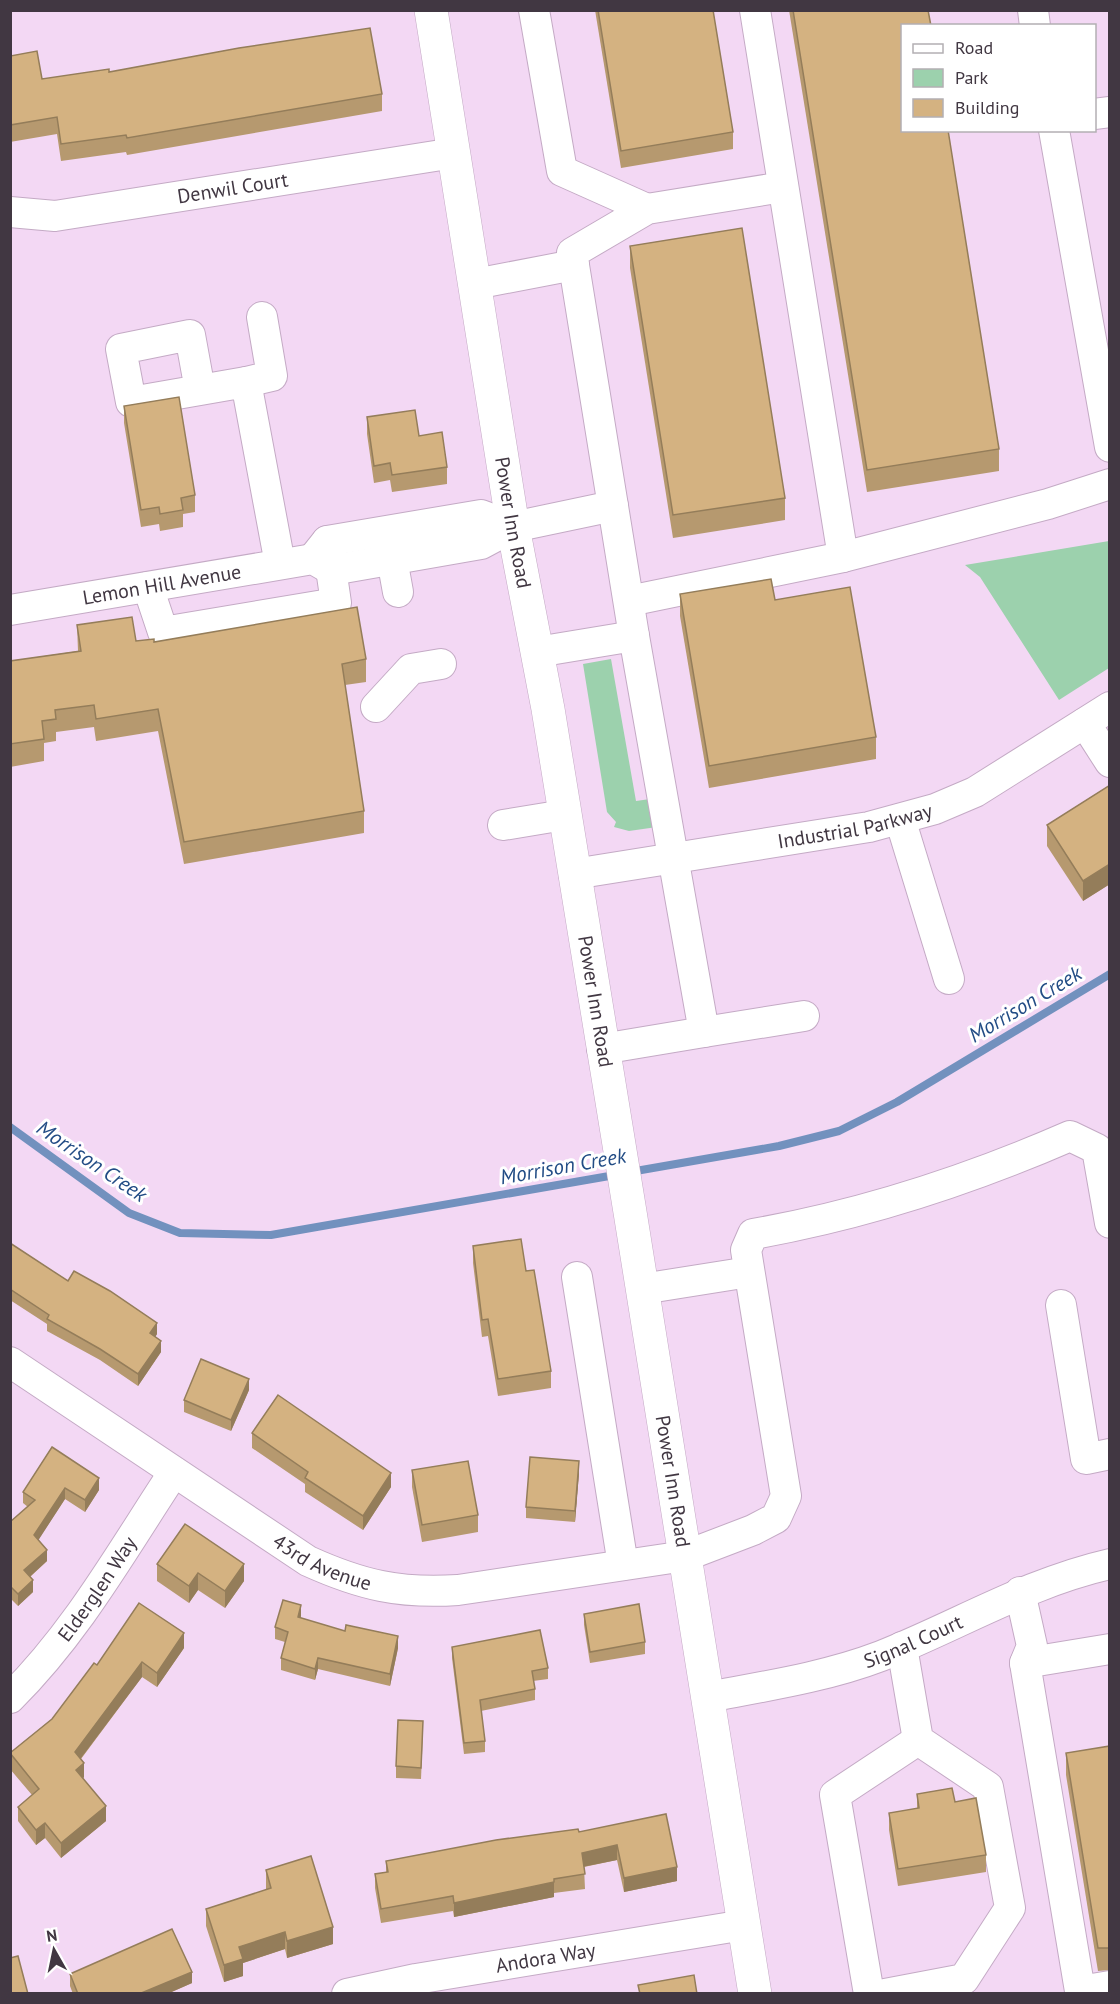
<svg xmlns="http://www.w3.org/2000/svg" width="1120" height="2004" font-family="'PT Sans',sans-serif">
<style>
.green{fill:#9cd1ad}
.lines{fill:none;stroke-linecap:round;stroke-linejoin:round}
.stream{stroke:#7291be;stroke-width:8}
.minor-casing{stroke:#c4aac5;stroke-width:32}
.major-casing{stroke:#c4aac5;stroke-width:34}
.minor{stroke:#fff;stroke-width:30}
.major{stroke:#fff;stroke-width:33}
.wall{fill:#b6996f}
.shaded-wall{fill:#947d5a}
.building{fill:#d4b281;stroke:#947d5a;stroke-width:1.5}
.labels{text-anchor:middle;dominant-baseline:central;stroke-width:6;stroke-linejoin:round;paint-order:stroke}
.street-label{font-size:20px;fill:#413742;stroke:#fff}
.water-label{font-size:21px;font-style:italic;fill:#224c85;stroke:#fff}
</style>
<rect width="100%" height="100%" fill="#f3d8f4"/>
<g class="green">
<polygon points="1109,541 1109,668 1059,700 980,577 965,565"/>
<polygon points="611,659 636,801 657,798 664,826 629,831 614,827 616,822 607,812 583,664"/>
</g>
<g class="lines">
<g class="stream">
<polyline points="10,1127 129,1213 180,1233 271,1235 615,1175"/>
<polyline points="630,1172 779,1146 839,1131 897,1102 1110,974"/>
</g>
<defs>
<g id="minor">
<polyline points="534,10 562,171 647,209"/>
<polyline points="755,10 843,557 1048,504 1110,484"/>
<polyline points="1033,10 1035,26"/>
<polyline points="1094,114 1110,112"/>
<polyline points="1054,130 1110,447"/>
<path id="s1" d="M 10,212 L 55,216 L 454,153"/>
<polyline points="475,284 574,265"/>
<polyline points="246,382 272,376 262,317"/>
<polyline points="200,390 190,335 121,349 131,402 246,382 280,564"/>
<polyline points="315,556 327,541 481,515 513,527"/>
<polyline points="392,559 398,592"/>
<polyline points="148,587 163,632 336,603 327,541"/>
<polyline points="629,601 843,557"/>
<path id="s2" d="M 10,610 L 313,559 L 332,570 L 481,544 L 513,527 L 613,506"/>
<polyline points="634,636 572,253 647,209 783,187"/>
<polyline points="537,652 634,636 704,1032 602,1049"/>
<polyline points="376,707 411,669 441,664"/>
<polyline points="1085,723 1110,762"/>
<polyline points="900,819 949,979"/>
<polyline points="503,825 564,815"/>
<path id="s3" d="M 574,874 L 869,827 L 935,809 L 975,792 L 1110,707"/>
<polyline points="704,1032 804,1016"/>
<polyline points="577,1277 623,1565"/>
<polyline points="642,1289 749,1272"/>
<polyline points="1061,1305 1086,1459 1110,1454"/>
<path id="s4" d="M 10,1362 L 308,1561 C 361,1585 400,1594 458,1590 L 685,1556 L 753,1530 L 776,1518 L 786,1496 L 746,1250 L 753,1234 C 861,1215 969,1180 1070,1136 L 1097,1149 L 1110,1223"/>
<polyline points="1020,1592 1032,1646 1025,1663 1080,1991 1110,1986"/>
<polyline points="1025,1663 1110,1649"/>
<path id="s5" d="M 708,1697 C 766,1686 826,1677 881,1656 C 959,1625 1027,1583 1110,1564"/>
<path id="s6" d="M 10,1698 C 77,1632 123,1549 174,1472"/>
<path id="s7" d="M 347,1994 L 416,1979 L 744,1925"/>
<polyline points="869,1994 835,1795 918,1740"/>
<polyline points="885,1994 964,1979 1010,1908 988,1787 918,1740 902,1647"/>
</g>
<g id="major">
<path id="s8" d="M 431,10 L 513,527 L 548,709 L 630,1212 L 755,1994"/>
</g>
</defs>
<use href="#minor" class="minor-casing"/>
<use href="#major" class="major-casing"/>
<use href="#minor" class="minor"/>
<use href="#major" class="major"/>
</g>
<g class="wall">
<polygon points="595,10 713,10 733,132 733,149 621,168"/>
<polygon points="789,10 928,10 999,449 999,471 867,492"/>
<polygon points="10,56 42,79 109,72 382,94 382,111 127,155 126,152 61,161 57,134 10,142"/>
<polygon points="630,246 785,498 785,520 673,538 630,268"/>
<polygon points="124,406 195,495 195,512 183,514 183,527 160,531 159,524 141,527 124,423"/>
<polygon points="367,417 419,436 447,467 447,484 392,492 390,480 374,483 367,434"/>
<polygon points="680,594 775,600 876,737 876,759 709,788 680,616"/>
<polygon points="77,625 136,641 154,642 366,659 366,682 345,685 364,811 364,833 184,864 158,731 96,741 94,727 56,732 56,741 44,743 44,761 10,767 10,661 78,651"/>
<polygon points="1110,785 1110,884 1083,901 1047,846 1047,825"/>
<polygon points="10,1243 68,1281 157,1334 155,1337 161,1352 138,1386 100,1360 47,1331 47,1324 10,1300"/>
<polygon points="473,1246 526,1271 551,1371 551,1388 498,1396 488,1336 482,1337 473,1263"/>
<polygon points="249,1390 231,1431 184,1412 184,1400"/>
<polygon points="252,1433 391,1487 363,1530 305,1492 305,1484 252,1448"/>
<polygon points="52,1447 99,1490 85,1512 65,1499 38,1540 47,1561 30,1577 33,1592 18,1606 10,1598 10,1522 28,1507 23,1503 23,1492"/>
<polygon points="412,1470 478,1515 478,1532 422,1542 412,1487"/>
<polygon points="579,1473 575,1522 526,1518 526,1507"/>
<polygon points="157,1564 244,1581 225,1608 198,1590 189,1603 157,1581"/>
<polygon points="584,1614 645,1642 645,1654 590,1663 584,1625"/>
<polygon points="301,1616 301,1618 398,1648 390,1686 318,1669 315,1680 281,1670 281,1658 285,1642 275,1639 275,1627"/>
<polygon points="452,1647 548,1668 548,1679 533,1681 535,1689 535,1700 481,1711 485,1741 485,1752 464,1754 452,1658"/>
<polygon points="184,1648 157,1687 142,1677 81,1759 84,1777 83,1779 106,1821 61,1858 45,1838 36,1845 18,1821 18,1807 32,1795 10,1769 10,1753 52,1719 97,1665"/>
<polygon points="423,1732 421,1779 396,1778 396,1766"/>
<polygon points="1110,1746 1110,1970 1098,1971 1066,1775 1066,1753"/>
<polygon points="917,1794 955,1802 986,1855 986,1872 898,1886 889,1830 889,1813 917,1809"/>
<polygon points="666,1814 677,1881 624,1892 617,1860 584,1867 585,1889 554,1893 554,1897 454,1917 453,1911 381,1923 375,1888 375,1874 386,1872 386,1861 579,1832"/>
<polygon points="266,1870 333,1944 287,1958 285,1949 243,1963 243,1976 224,1982 206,1926 206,1909 266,1890"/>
<polygon points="70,1974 192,1983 167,1994 73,1994 70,1986"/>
</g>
<g class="shaded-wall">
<polygon points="1110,864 1110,884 1083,901 1083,881"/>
<polygon points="157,1323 157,1334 150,1345 150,1333"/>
<polygon points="161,1341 161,1352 138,1386 138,1374"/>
<polygon points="249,1379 249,1390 231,1431 231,1420"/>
<polygon points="579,1461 579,1473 575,1522 575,1511"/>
<polygon points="391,1473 391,1487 363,1530 363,1516"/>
<polygon points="99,1478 99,1490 85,1512 85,1500"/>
<polygon points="65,1488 65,1499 34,1547 34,1535"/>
<polygon points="47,1550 47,1561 24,1582 24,1570"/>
<polygon points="244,1564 244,1581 225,1608 225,1591"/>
<polygon points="198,1573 198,1590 189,1603 189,1586"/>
<polygon points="33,1580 33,1592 18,1606 18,1594"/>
<polygon points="301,1605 301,1616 298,1628 298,1617"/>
<polygon points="184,1633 184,1648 157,1687 157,1673"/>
<polygon points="398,1636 398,1648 390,1686 390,1674"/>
<polygon points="318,1658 318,1669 315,1680 315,1669"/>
<polygon points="142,1662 142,1677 75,1766 75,1752"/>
<polygon points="84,1763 84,1777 76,1785 76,1770"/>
<polygon points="106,1806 106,1821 61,1858 61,1843"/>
<polygon points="45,1823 45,1838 36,1845 36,1830"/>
<polygon points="617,1845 617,1860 582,1867 582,1853"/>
<polygon points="677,1867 677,1881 624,1892 624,1878"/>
<polygon points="554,1882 554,1897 454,1917 454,1903"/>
<polygon points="333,1927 333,1944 287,1958 287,1941"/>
<polygon points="285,1932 285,1949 243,1963 243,1976 224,1982 224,1965 239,1947"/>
<polygon points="192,1972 192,1983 167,1994 139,1994"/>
</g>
<g class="building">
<polygon points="598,10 713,10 733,132 621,151"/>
<polygon points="793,10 928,10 931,26 903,26 903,130 948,130 999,449 867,470"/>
<polygon points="370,28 382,94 127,138 126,135 61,144 57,117 10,125 10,56 37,51 42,79 109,69 109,72 239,48"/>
<polygon points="742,228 785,498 673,515 630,246"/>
<polygon points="179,397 195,495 181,498 183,510 160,514 159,507 141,510 124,406"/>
<polygon points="415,410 419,436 442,432 447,467 392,475 390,463 374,466 367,417"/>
<polygon points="771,579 775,600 850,587 876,737 709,766 680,594"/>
<polygon points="357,607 366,659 342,664 364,811 184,842 158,709 96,719 94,705 55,710 56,719 42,721 44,739 10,744 10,661 81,651 77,625 132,617 136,641 154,639 154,642"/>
<polygon points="1110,785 1110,864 1083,881 1047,825"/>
<polygon points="521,1239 526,1271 534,1270 551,1371 498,1379 488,1319 482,1320 473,1246"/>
<polygon points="10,1243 68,1281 74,1271 110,1291 157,1323 150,1333 161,1341 138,1374 100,1349 47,1319 49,1315 10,1289"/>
<polygon points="201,1359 249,1379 231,1420 184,1400"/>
<polygon points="278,1395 391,1473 363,1516 305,1478 308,1472 252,1433"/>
<polygon points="52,1447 99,1478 85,1500 65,1488 34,1535 47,1550 24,1570 33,1580 18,1594 10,1586 10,1522 35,1500 23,1492"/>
<polygon points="530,1457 579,1461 575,1511 526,1507"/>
<polygon points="468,1461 478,1515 422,1525 412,1470"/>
<polygon points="185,1524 244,1564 225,1591 198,1573 189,1586 157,1564"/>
<polygon points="283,1600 301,1605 298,1617 345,1631 346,1625 398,1636 390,1674 318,1658 315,1669 281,1658 288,1632 275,1627"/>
<polygon points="139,1603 184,1633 157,1673 142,1662 75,1752 84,1763 76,1770 106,1806 61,1843 45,1823 36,1830 18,1807 39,1789 10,1753 52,1719 94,1663 97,1665"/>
<polygon points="639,1604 645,1642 590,1652 584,1614"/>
<polygon points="540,1630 548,1668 532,1671 535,1689 480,1700 485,1741 464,1743 452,1647"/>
<polygon points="398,1720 423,1721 421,1768 396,1766"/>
<polygon points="1110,1746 1110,1948 1098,1948 1066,1753"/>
<polygon points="952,1788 955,1802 976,1798 986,1855 898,1869 889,1813 919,1808 917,1794"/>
<polygon points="666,1814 677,1867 624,1878 617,1845 582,1853 585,1874 554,1879 554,1882 454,1903 453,1896 381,1909 375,1874 388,1872 386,1861 496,1840 578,1829 579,1832"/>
<polygon points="311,1856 333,1927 287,1941 285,1932 239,1947 243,1959 224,1965 206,1909 271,1888 266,1870"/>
<polygon points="172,1929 192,1972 139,1994 78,1994 70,1974"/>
<polygon points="18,1956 28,1994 10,1994 10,1958"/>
<polygon points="694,1975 697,1994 640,1994 638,1985"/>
</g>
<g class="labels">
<g class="street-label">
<text stroke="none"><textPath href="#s1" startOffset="225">Denwil Court</textPath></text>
<text stroke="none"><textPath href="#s8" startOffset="519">Power Inn Road</textPath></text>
<text stroke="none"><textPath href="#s2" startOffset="154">Lemon Hill Avenue</textPath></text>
<text stroke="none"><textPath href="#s3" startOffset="285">Industrial Parkway</textPath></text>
<text stroke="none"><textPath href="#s8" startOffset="1005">Power Inn Road</textPath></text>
<text stroke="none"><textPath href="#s8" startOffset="1491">Power Inn Road</textPath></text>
<text stroke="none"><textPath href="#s4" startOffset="372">43rd Avenue</textPath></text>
<text stroke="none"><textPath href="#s6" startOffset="140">Elderglen Way</textPath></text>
<text stroke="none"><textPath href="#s5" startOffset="213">Signal Court</textPath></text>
<text stroke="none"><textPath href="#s7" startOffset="202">Andora Way</textPath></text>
</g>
<g class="water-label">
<text transform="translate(1025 1004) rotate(-31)">Morrison Creek</text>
<text transform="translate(92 1161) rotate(34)">Morrison Creek</text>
<text transform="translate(563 1166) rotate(-10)">Morrison Creek</text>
</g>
</g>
<rect width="1120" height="2004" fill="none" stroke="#413742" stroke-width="24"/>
<rect x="901" y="24" width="195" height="108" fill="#ffffff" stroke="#b3afb3" stroke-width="1.5"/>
<rect x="913" y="44" width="30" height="9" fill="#ffffff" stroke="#b3afb3" stroke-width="1.5"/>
<text x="955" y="54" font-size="18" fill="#413742">Road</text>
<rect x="913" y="69" width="30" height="18" fill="#9cd1ad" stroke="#b3afb3" stroke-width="1.5"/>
<text x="955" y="84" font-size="18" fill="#413742">Park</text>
<rect x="913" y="99" width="30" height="18" fill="#d4b281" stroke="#b3afb3" stroke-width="1.5"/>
<text x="955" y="114" font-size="18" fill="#413742">Building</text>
<g transform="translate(54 1950) rotate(351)" stroke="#ffffff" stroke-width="4.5" paint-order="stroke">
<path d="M0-4.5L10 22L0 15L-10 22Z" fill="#413742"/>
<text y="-9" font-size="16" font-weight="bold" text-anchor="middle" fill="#413742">N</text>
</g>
</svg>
